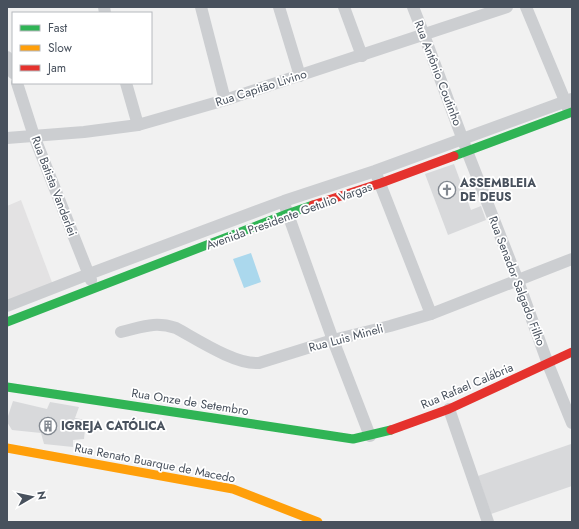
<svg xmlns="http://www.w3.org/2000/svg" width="579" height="529" font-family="Jost,sans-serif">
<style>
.education{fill:#e3e2e3}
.water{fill:#abd8ed}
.building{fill:#d8d9db}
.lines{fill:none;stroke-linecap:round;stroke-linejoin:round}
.street{stroke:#ccced1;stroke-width:12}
.fast{stroke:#30b455;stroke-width:9}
.slow{stroke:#ff9f0a;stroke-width:9}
.jam{stroke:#e5322d;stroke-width:9}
.labels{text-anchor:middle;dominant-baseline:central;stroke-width:3.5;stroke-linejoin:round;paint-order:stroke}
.street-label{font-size:12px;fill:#48515d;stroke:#fff}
.poi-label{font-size:12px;font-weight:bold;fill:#48515d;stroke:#fff;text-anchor:start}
</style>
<rect width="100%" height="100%" fill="#f1f1f1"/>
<polygon class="education" points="21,200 53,285 7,301 7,206"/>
<polygon class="water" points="251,253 261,282 244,288 233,259"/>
<g class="building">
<polygon points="454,164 471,210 481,206 486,220 448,235 425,174"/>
<polygon points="13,401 47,409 50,402 79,407 75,418 86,420 84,439 73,440 73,447 44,444 41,433 12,430 7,422 7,419"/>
<polygon points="571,444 572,448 572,486 491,514 478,476"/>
</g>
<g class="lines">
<g class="street">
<polyline points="104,7 105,13"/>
<polyline points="201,7 225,100"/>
<polyline points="279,7 300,76"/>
<polyline points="344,7 362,56"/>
<polyline points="413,7 424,35 467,151 518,281 548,364 572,423"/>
<polyline points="526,7 568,108"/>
<polyline points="7,57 13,73"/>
<polyline points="17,83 34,136 91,280"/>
<polyline points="126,83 138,125"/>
<polyline points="7,138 84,132 138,125 225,100 507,7"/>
<polyline points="377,176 431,314"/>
<polyline points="285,206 333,340 370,436"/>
<polyline points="7,306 89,274 284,201 375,171 572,99"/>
<path d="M 121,332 C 143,327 154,321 176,328 C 198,340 236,365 259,363 L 333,340 L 390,326 L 431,314 L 572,259"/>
<polyline points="449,409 488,522"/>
</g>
<g class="fast">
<polyline points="454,156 572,112"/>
<polyline points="7,322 287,214 313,205"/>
<polyline points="7,387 353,439 391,430"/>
</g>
<polyline class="slow" points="7,448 233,489 318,522"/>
<g class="jam">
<polyline points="313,205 381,183 454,156"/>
<polyline points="391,430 449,409 572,352"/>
</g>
</g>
<defs>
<symbol id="church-ring" viewBox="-11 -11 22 22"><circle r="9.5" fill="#fff" stroke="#838991" stroke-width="1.5"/><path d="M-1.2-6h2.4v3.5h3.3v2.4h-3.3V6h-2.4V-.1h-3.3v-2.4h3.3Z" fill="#838991"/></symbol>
<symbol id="building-ring" viewBox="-11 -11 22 22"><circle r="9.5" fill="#fff" stroke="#838991" stroke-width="1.5"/><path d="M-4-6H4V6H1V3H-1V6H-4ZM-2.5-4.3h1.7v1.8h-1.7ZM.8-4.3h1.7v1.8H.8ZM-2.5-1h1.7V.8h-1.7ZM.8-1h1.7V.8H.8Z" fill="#838991"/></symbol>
</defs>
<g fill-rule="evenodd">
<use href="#church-ring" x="437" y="180" width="20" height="20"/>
<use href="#building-ring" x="38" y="416" width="20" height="20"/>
</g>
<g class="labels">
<g class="street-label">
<text transform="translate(438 73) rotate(69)">Rua Antônio Coutinho</text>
<text transform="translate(261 88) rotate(-18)">Rua Capitão Livino</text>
<text transform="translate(54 186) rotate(69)">Rua Batista Vanderlei</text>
<text transform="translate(289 216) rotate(-20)">Avenida Presidente Getulio Vargas</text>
<text transform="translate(517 281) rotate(69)">Rua Senador Salgado Filho</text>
<text transform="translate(346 338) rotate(-15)">Rua Luis Mineli</text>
<text transform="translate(467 386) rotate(-23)">Rua Rafael Calábria</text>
<text transform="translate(190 402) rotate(9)">Rua Onze de Setembro</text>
<text transform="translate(155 463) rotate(11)">Rua Renato Buarque de Macedo</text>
</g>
<g class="poi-label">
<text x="460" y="183">ASSEMBLEIA<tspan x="460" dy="14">DE DEUS</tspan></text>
<text x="61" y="426">IGREJA CATÓLICA</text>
</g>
</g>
<rect width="579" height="529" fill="none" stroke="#48515d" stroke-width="16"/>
<rect x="12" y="12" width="140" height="72" fill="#ffffff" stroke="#b6b9be"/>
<rect x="20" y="25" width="20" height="6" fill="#30b455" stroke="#b6b9be"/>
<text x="48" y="32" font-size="12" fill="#48515d">Fast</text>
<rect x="20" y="45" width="20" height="6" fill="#ff9f0a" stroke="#b6b9be"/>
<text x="48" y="52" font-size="12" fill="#48515d">Slow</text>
<rect x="20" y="65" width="20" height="6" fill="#e5322d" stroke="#b6b9be"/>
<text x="48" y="72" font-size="12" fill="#48515d">Jam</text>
<g transform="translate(32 497) rotate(81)" stroke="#ffffff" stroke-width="3" paint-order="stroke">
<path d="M0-3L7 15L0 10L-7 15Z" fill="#48515d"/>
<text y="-6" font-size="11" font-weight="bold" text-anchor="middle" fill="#48515d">N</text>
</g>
</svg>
